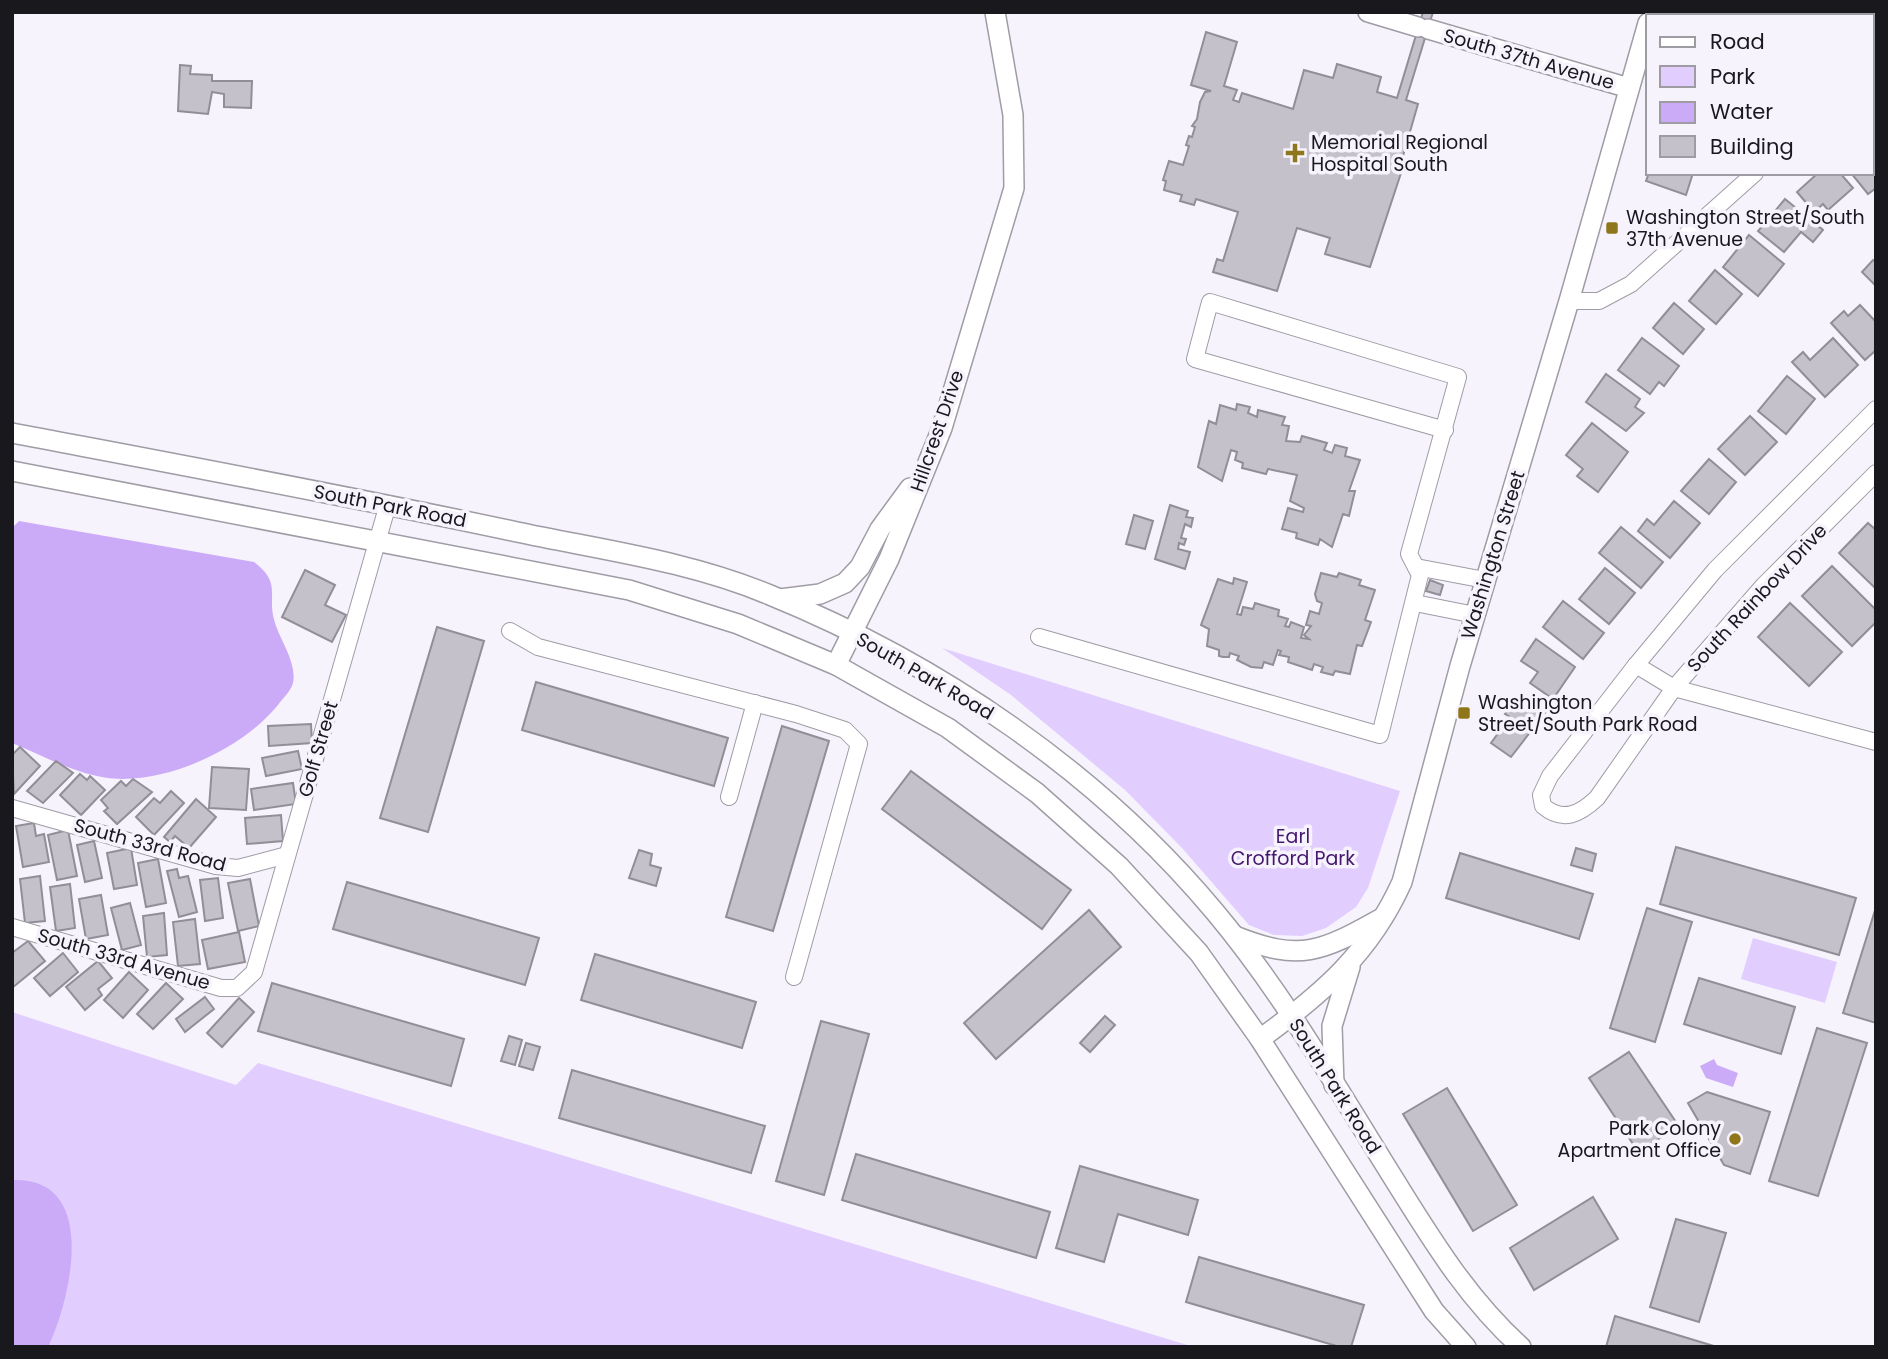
<svg xmlns="http://www.w3.org/2000/svg" width="1888" height="1359" font-family="Poppins,sans-serif">
<style>
.green{fill:#e1ceff}
.water{fill:#cbabf8}
.building{fill:#c5c1cb;stroke:#918e97;stroke-width:2}
.lines{fill:none;stroke-linecap:round;stroke-linejoin:round}
.minor-casing{stroke:#9f9ca5;stroke-width:18}
.tertiary-casing{stroke:#9f9ca5;stroke-width:22}
.minor{stroke:#fff;stroke-width:16}
.tertiary{stroke:#fff;stroke-width:19}
.poi-dot{fill:#8f761b;stroke:#f7f3fd;stroke-width:2.5}
.labels{text-anchor:middle;dominant-baseline:central;stroke-width:7;stroke-linejoin:round;paint-order:stroke}
.street-label{font-size:19px;fill:#19181c;stroke:#f7f3fd}
.poi-label{font-size:19px;fill:#19181c;stroke:#f7f3fd;text-anchor:start}
.park-label{font-size:19px;fill:#44176e;stroke:#f7f3fd}
</style>
<rect width="100%" height="100%" fill="#f7f3fd"/>
<g class="green">
<polygon points="942,648 1400,791 1368,888 1356,907 1326,928 1302,936 1274,935 1249,925 1182,848 1125,790 1011,695"/>
<polygon points="1753,938 1837,962 1825,1003 1741,979"/>
<polygon points="12,1012 236,1085 258,1063 1194,1347 12,1347"/>
</g>
<g class="water">
<path d="M 19,521 L 254,562 C 283,584 266,595 275,623 C 281,642 297,663 293,683 C 291,691 283,698 278,705 C 241,751 156,790 97,776 C 68,770 39,754 12,743 L 12,528 Z"/>
<polygon points="1714,1059 1717,1065 1738,1073 1733,1087 1706,1078 1700,1066"/>
<path d="M 12,1180 C 100,1176 71,1299 48,1347 L 12,1347 Z"/>
</g>
<g class="building">
<polygon points="1423,12 1433,12 1406,100 1418,104 1401,163 1404,164 1370,267 1325,254 1330,238 1297,228 1277,291 1213,272 1217,259 1223,261 1238,212 1196,199 1194,205 1180,201 1182,195 1164,190 1166,181 1163,180 1169,161 1183,165 1189,146 1186,145 1189,136 1192,137 1195,127 1192,126 1197,119 1200,102 1205,92 1211,91 1191,85 1206,32 1237,42 1224,86 1237,90 1233,100 1239,102 1242,93 1293,109 1304,70 1333,78 1337,64 1381,77 1377,92 1397,98"/>
<polygon points="1697,12 1740,12 1739,16 1696,16"/>
<polygon points="1805,12 1836,12 1846,16 1807,16"/>
<polygon points="180,65 191,66 190,74 212,75 212,81 252,81 251,108 224,107 224,94 212,92 208,114 178,111"/>
<polygon points="1872,150 1876,154 1876,188 1868,194 1851,173 1872,173"/>
<polygon points="1649,173 1693,173 1686,195 1646,181"/>
<polygon points="1818,173 1840,173 1853,188 1828,210 1823,204 1814,212 1797,192"/>
<polygon points="1785,199 1823,230 1813,242 1801,232 1784,252 1758,231"/>
<polygon points="1749,235 1784,264 1758,296 1723,267"/>
<polygon points="1873,260 1876,262 1876,286 1862,272"/>
<polygon points="1715,270 1742,294 1716,324 1689,301"/>
<polygon points="1674,303 1704,329 1683,354 1653,328"/>
<polygon points="1860,305 1876,322 1876,350 1865,360 1831,323 1844,311 1848,316"/>
<polygon points="1642,338 1679,366 1664,386 1659,382 1650,394 1618,370"/>
<polygon points="1833,338 1858,365 1825,397 1792,362 1803,352 1810,360"/>
<polygon points="1606,374 1640,399 1635,407 1644,413 1626,431 1586,402"/>
<polygon points="1787,376 1815,399 1786,434 1758,411"/>
<polygon points="1237,404 1250,407 1248,413 1257,417 1258,410 1285,417 1282,425 1289,426 1286,441 1300,442 1302,436 1327,443 1324,450 1332,453 1335,445 1347,448 1345,456 1360,460 1349,491 1355,491 1349,516 1343,514 1332,547 1320,539 1318,545 1296,538 1297,533 1282,529 1288,508 1303,512 1304,508 1290,501 1297,475 1268,469 1266,474 1242,468 1243,463 1235,460 1237,452 1231,450 1222,481 1198,467 1209,421 1216,424 1220,405 1236,410"/>
<polygon points="1750,416 1777,442 1745,475 1718,449"/>
<polygon points="1592,423 1628,452 1598,492 1577,476 1583,469 1566,455"/>
<polygon points="1709,459 1736,482 1709,514 1681,491"/>
<polygon points="1674,501 1700,523 1670,558 1638,531 1647,519 1654,525"/>
<polygon points="1170,505 1188,511 1186,517 1193,518 1191,527 1185,524 1181,538 1186,539 1184,545 1179,543 1178,549 1190,552 1185,569 1155,559"/>
<polygon points="1134,515 1153,521 1145,549 1126,544"/>
<polygon points="1868,523 1876,530 1876,589 1839,553"/>
<polygon points="1621,527 1663,562 1641,588 1599,553"/>
<polygon points="1832,566 1876,610 1876,622 1852,646 1802,596"/>
<polygon points="1605,568 1635,593 1609,624 1579,599"/>
<polygon points="305,570 335,585 325,605 346,615 332,642 282,617"/>
<polygon points="1321,573 1337,577 1339,573 1361,580 1359,585 1375,590 1365,620 1371,622 1362,646 1357,645 1350,674 1335,671 1333,675 1321,672 1323,667 1314,664 1312,670 1288,662 1289,657 1279,655 1281,651 1278,650 1273,665 1264,662 1262,668 1251,667 1237,660 1239,656 1230,653 1229,657 1223,657 1219,656 1219,650 1207,646 1209,629 1201,625 1218,579 1233,584 1234,578 1247,582 1237,614 1241,615 1243,607 1253,609 1255,603 1279,610 1278,616 1288,619 1285,626 1289,627 1291,622 1304,627 1301,638 1309,639 1304,635 1311,626 1306,625 1310,611 1319,614 1322,603 1317,601 1315,594"/>
<polygon points="1430,580 1443,585 1440,595 1426,591"/>
<polygon points="1563,601 1604,633 1583,659 1543,627"/>
<polygon points="1790,603 1842,652 1809,686 1758,637"/>
<polygon points="437,627 484,641 428,832 380,818"/>
<polygon points="1536,639 1575,667 1553,699 1530,683 1538,672 1521,661"/>
<polygon points="536,682 728,738 714,786 522,730"/>
<polygon points="1533,699 1548,709 1511,757 1491,743 1510,717 1505,714 1514,702 1525,710"/>
<polygon points="311,724 312,743 269,746 268,726"/>
<polygon points="782,726 829,741 773,931 726,917"/>
<polygon points="20,747 40,766 14,794 12,755"/>
<polygon points="298,751 302,769 266,776 262,758"/>
<polygon points="56,761 73,773 43,803 27,791"/>
<polygon points="212,767 249,769 246,810 209,808"/>
<polygon points="911,771 1071,890 1042,929 882,809"/>
<polygon points="80,774 87,780 90,776 105,790 81,815 60,795"/>
<polygon points="133,779 152,792 117,824 104,811 108,808 101,800 121,781 126,786"/>
<polygon points="293,783 296,804 254,810 251,789"/>
<polygon points="171,791 184,803 154,835 136,817 154,798 160,803"/>
<polygon points="196,799 216,817 189,848 175,836 170,842 164,837"/>
<polygon points="281,815 283,841 247,844 245,818"/>
<polygon points="34,823 36,836 44,834 49,862 23,867 16,826"/>
<polygon points="68,830 77,876 57,880 48,835"/>
<polygon points="94,841 102,878 85,882 77,845"/>
<polygon points="1676,847 1856,898 1839,955 1660,904"/>
<polygon points="131,848 137,885 114,889 107,853"/>
<polygon points="1576,848 1596,854 1592,871 1571,865"/>
<polygon points="639,850 652,854 650,865 661,868 656,886 629,878"/>
<polygon points="1460,853 1593,894 1579,939 1446,898"/>
<polygon points="158,859 166,903 146,907 138,863"/>
<polygon points="177,869 179,878 188,876 197,912 179,917 167,871"/>
<polygon points="40,876 45,921 25,923 20,879"/>
<polygon points="218,878 223,918 205,921 200,880"/>
<polygon points="250,879 259,926 238,931 228,883"/>
<polygon points="347,882 539,938 525,985 333,929"/>
<polygon points="70,884 75,928 56,931 50,887"/>
<polygon points="101,895 108,935 86,939 79,899"/>
<polygon points="130,903 141,945 122,950 111,908"/>
<polygon points="1876,907 1876,1023 1843,1013"/>
<polygon points="1647,908 1692,922 1655,1042 1610,1028"/>
<polygon points="1089,910 1121,947 996,1059 964,1023"/>
<polygon points="164,913 167,955 147,957 143,916"/>
<polygon points="195,919 200,964 178,966 173,922"/>
<polygon points="239,932 245,962 208,969 202,940"/>
<polygon points="28,941 45,961 12,988 12,953"/>
<polygon points="63,953 78,972 50,996 34,978"/>
<polygon points="595,954 756,1002 742,1048 581,1000"/>
<polygon points="98,961 112,978 98,989 102,995 85,1010 66,987"/>
<polygon points="129,972 148,990 123,1018 104,1000"/>
<polygon points="1699,978 1795,1007 1781,1054 1684,1024"/>
<polygon points="166,983 183,999 153,1029 137,1014"/>
<polygon points="272,983 464,1039 451,1086 258,1031"/>
<polygon points="205,997 214,1009 185,1032 176,1019"/>
<polygon points="239,998 254,1012 222,1047 207,1033"/>
<polygon points="1105,1016 1115,1025 1090,1052 1080,1043"/>
<polygon points="821,1021 869,1034 824,1195 776,1181"/>
<polygon points="1817,1028 1867,1043 1818,1196 1769,1181"/>
<polygon points="509,1036 522,1040 515,1065 501,1061"/>
<polygon points="526,1043 540,1047 533,1070 519,1066"/>
<polygon points="1629,1052 1678,1125 1639,1153 1589,1078"/>
<polygon points="572,1070 765,1126 751,1173 559,1118"/>
<polygon points="1447,1088 1517,1205 1473,1231 1403,1114"/>
<polygon points="1707,1092 1770,1112 1750,1174 1724,1165 1688,1103"/>
<polygon points="856,1154 1050,1212 1036,1258 842,1200"/>
<polygon points="1080,1166 1198,1200 1188,1235 1118,1214 1104,1262 1056,1248"/>
<polygon points="1593,1197 1618,1239 1534,1290 1510,1248"/>
<polygon points="1676,1219 1726,1233 1699,1322 1650,1307"/>
<polygon points="1199,1257 1364,1305 1351,1347 1340,1347 1186,1302"/>
<polygon points="1615,1316 1717,1347 1606,1347"/>
</g>
<g class="lines">
<defs>
<g id="minor">
<polyline points="1872,77 1876,74"/>
<polyline points="1569,301 1599,301 1631,284 1755,173"/>
<path d="M 1876,409 L 1715,570 L 1636,665 L 1550,776 L 1541,795 L 1543,806 C 1563,823 1580,814 1597,798 L 1674,688 L 1764,585 L 1876,473"/>
<polyline points="1416,567 1485,580"/>
<polyline points="1415,603 1475,615"/>
<polyline points="510,631 538,647 796,714 845,730 859,744 794,977"/>
<polyline points="1039,637 1380,735 1420,575 1409,554 1458,377 1210,302 1195,359 1445,430"/>
<polyline points="1636,665 1674,688 1876,742"/>
<polyline points="729,797 755,703"/>
<polyline points="12,808 216,866 238,868 287,855"/>
<polyline points="12,927 221,988 237,988 254,972 388,504"/>
</g>
<g id="tertiary">
<polyline points="1368,12 1418,27"/>
<polyline points="1428,29 1629,88"/>
<path d="M 12,433 C 181,465 349,496 517,532 C 602,550 689,561 770,595 C 939,664 1098,772 1215,912 C 1287,998 1342,1097 1402,1192 C 1437,1248 1471,1302 1521,1347"/>
<polyline points="12,471 629,590 738,624 836,665 948,728 1037,793 1119,866 1199,953 1260,1039 1434,1311 1466,1347"/>
<polyline points="780,599 820,594 845,583 860,567 880,529 910,488"/>
<polyline points="836,665 889,559 942,428 1014,188 1013,115 995,12"/>
<path d="M 1235,936 C 1300,962 1321,952 1380,919"/>
<path d="M 1260,1039 C 1322,994 1370,953 1402,882 L 1460,666 L 1569,301 L 1648,23"/>
<polyline points="1334,1085 1332,1026 1350,967"/>
</g>
</defs>
<use href="#minor" class="minor-casing"/>
<use href="#tertiary" class="tertiary-casing"/>
<use href="#minor" class="minor"/>
<use href="#tertiary" class="tertiary"/>
</g>
<g class="poi-dot">
<path d="M1291.5 142.5h7v7h7v7h-7v7h-7v-7h-7v-7h7z"/>
<rect x="1605" y="221" width="14" height="14" rx="3.5"/>
<rect x="1457" y="706" width="14" height="14" rx="3.5"/>
<circle cx="1735" cy="1139" r="7"/>
</g>
<g class="labels">
<g class="street-label">
<text transform="translate(1529 59) rotate(16)">South 37th Avenue</text>
<text transform="translate(937 431) rotate(-71)">Hillcrest Drive</text>
<text transform="translate(390 506) rotate(11)">South Park Road</text>
<text transform="translate(1493 555) rotate(-73)">Washington Street</text>
<text transform="translate(1757 598) rotate(-47)">South Rainbow Drive</text>
<text transform="translate(925 676) rotate(30)">South Park Road</text>
<text transform="translate(318 749) rotate(-74)">Golf Street</text>
<text transform="translate(150 845) rotate(15)">South 33rd Road</text>
<text transform="translate(124 959) rotate(16)">South 33rd Avenue</text>
<text transform="translate(1335 1086) rotate(58)">South Park Road</text>
</g>
<g class="poi-label">
<text x="1311" y="142">Memorial Regional<tspan x="1311" dy="22">Hospital South</tspan></text>
<text x="1626" y="217">Washington Street/South<tspan x="1626" dy="22">37th Avenue</tspan></text>
<text x="1478" y="702">Washington<tspan x="1478" dy="22">Street/South Park Road</tspan></text>
<text x="1721" y="1128" text-anchor="end">Park Colony<tspan x="1721" dy="22">Apartment Office</tspan></text>
</g>
<g class="park-label">
<text x="1293" y="836">Earl<tspan x="1293" dy="22">Crofford Park</tspan></text>
</g>
</g>
<rect width="1888" height="1359" fill="none" stroke="#19181c" stroke-width="28"/>
<rect x="1646" y="14" width="228" height="161" fill="#f7f3fd" stroke="#9e9ba3" stroke-width="2"/>
<rect x="1660" y="37" width="35" height="10" fill="#ffffff" stroke="#9e9ba3" stroke-width="2"/>
<text x="1710" y="49" font-size="21" fill="#19181c">Road</text>
<rect x="1660" y="66" width="35" height="21" fill="#e1ceff" stroke="#9e9ba3" stroke-width="2"/>
<text x="1710" y="84" font-size="21" fill="#19181c">Park</text>
<rect x="1660" y="102" width="35" height="21" fill="#cbabf8" stroke="#9e9ba3" stroke-width="2"/>
<text x="1710" y="119" font-size="21" fill="#19181c">Water</text>
<rect x="1660" y="136" width="35" height="21" fill="#c5c1cb" stroke="#9e9ba3" stroke-width="2"/>
<text x="1710" y="154" font-size="21" fill="#19181c">Building</text>
</svg>
